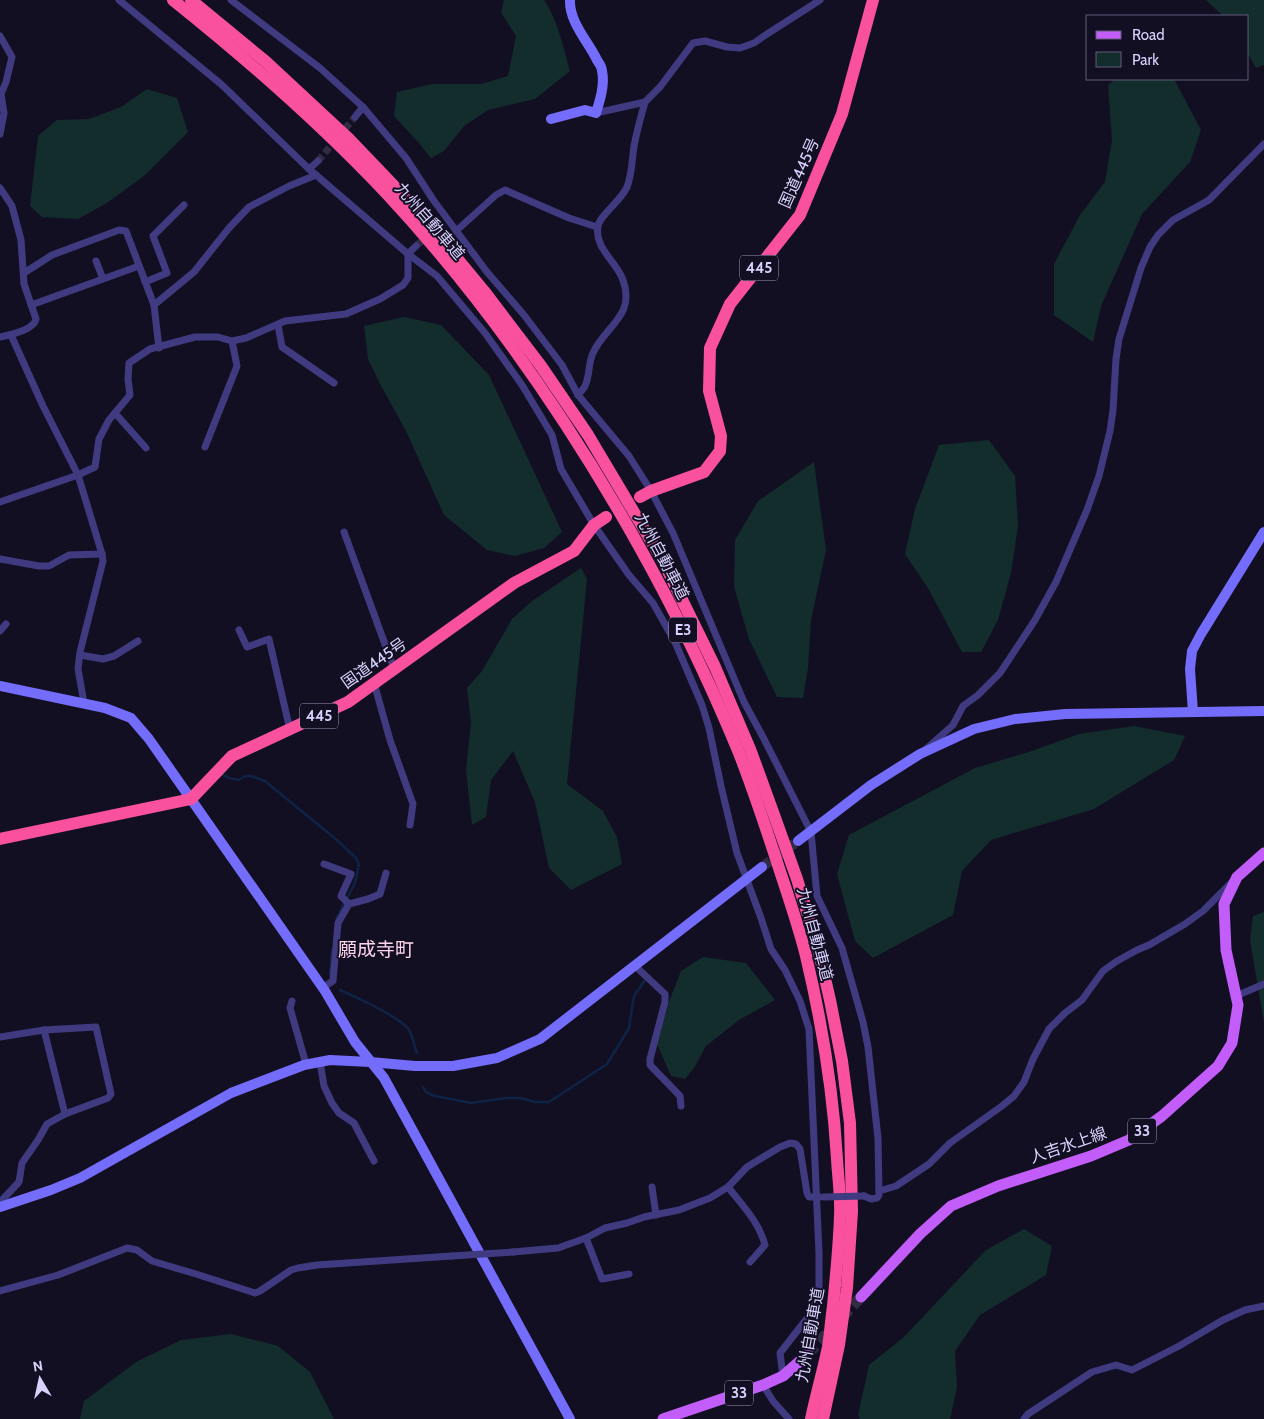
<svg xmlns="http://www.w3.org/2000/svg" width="1264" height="1419" font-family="Cabin,'Noto Sans JP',sans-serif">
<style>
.green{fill:#122d2c}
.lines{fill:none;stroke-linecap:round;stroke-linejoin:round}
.stream{stroke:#0f2346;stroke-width:2.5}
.street-tunnel{stroke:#312c44;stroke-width:7;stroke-dasharray:7 3.5;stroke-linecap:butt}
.secondary-tunnel{stroke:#312c44;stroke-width:10;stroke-dasharray:10 5;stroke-linecap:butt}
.primary-tunnel{stroke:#312c44;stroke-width:11;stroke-dasharray:11 5.5;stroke-linecap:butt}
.street{stroke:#403b80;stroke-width:7}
.secondary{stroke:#746cfa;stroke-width:10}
.primary{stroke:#c35df9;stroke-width:11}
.highway{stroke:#f9519d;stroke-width:12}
.street-bridge{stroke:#403b80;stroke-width:7}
.labels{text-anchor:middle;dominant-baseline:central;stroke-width:4;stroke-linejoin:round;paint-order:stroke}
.shield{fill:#130f23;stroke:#9d98bc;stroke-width:1}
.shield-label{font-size:15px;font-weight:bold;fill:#d8d2fd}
.street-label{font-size:16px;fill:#d8d2fd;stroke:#130f23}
.quarter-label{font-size:19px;fill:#fed4ed;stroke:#130f23}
</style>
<rect width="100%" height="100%" fill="#130f23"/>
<g class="green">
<path d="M 504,0 L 544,0 C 557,18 564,50 570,71 L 535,99 L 488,110 L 464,126 L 444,151 L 431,158 L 418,142 L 394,116 L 397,92 L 432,84 L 481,84 L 508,76 L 516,36 L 501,12 Z"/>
<polygon points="1206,0 1264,0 1264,65 1256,68 1248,54 1248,16 1223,16"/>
<polygon points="1115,79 1174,79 1201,130 1190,162 1142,214 1101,306 1093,342 1054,315 1054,264 1080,215 1105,182 1112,140 1108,85"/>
<polygon points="147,89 177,98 188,132 144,176 107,203 78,219 42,217 30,206 38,136 57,120 89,119 121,107"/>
<polygon points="404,317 441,325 489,375 562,532 544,548 515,556 487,550 444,515 406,431 380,384 368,359 364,326"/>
<polygon points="989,440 1015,476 1018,526 1011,573 998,620 981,652 962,652 928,588 905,554 915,509 939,445"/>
<polygon points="814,462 826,550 811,620 808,668 803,698 777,697 749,639 734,587 735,540 758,501"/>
<polygon points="581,568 587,579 567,784 603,811 617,837 622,864 571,890 549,868 535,802 513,751 491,780 486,817 472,825 466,770 471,722 467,688 482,671 512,619 532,601"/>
<polygon points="1134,726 1185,736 1174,760 1094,809 991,840 962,871 953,915 873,958 855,941 837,874 849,835 975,768 1029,752 1079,734"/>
<polygon points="1264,912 1264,1023 1250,940 1253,916"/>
<polygon points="703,957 746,963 775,1000 739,1020 706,1046 694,1068 685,1079 671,1076 657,1044 670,999 681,971"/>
<polygon points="1024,1229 1052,1246 1046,1275 980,1315 955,1351 957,1388 950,1419 860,1419 858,1415 869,1365 904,1337 986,1250"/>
<polygon points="231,1334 278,1346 310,1372 334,1419 80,1419 84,1401 136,1362 181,1340"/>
</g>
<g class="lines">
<g class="stream">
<polyline points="222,774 229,778 238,780 246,776 251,776 265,781 338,841 356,858 359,864 355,883 347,898"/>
<polyline points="336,920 344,903"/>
<polyline points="330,974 332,950"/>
<path d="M 340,990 C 354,996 402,1018 409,1030 C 413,1036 414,1046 417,1053"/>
<polyline points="423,1087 426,1092 435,1096 471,1103 506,1098 520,1098 535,1102 549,1102 607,1064 629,1028 634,996 645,980"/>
</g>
<g class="street-tunnel">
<polyline points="318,161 355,117"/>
<polyline points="416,246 441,225"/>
</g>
<polyline class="secondary-tunnel" points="762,867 798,841"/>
<polyline class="primary-tunnel" points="808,1354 861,1297"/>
<g class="street">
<polyline points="119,0 222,85 309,169 408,254 437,276 485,333 522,385 552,435 561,469 594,525 629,575 653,603 675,642 702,705 709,728 721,786 737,853 761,918 771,949 785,970 800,1001 809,1029 819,1253 819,1287 812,1312 780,1353 783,1376"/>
<polyline points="231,0 320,68 363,107 406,158 434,201 487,272 524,315 562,365 578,395 629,456 651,491 673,533 744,702 763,737 811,832 817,896 842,948 863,1022 868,1047 878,1138 879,1195 877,1198 871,1199 864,1196"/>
<polyline points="0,36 12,57 6,82 1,94 4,113 0,134"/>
<polyline points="596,113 645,102 660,87 693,43 705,41 727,47 740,48 754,43 764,36 820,0"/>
<polyline points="355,117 363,107"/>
<polyline points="309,169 318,161"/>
<path d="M 0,188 L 12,206 L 21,240 L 24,284 L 36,319 C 34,330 10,335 0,337"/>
<polyline points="456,231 496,195 505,190 569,218 597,227"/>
<polyline points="96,261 103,279 139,266"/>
<polyline points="24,273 52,255 119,230 126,231 154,305"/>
<polyline points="145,282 167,273 153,236 184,205"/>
<polyline points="31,305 103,279"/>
<polyline points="278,325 282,347 334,383"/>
<polyline points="11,335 43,406 78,475 102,554 103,561 80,652 78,669 84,703"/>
<polyline points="159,348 154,305 194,272 229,228 249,207 289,186 316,175"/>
<path d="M 578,395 C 580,392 584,389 585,386 C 590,376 588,363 593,353 C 605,326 636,316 623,280 C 616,261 594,248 598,226 C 600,215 621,201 627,187 C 632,174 632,160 634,146 C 637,131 641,116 645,102"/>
<polyline points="115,413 146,448"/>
<polyline points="205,447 237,366 232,341"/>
<polyline points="0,502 78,475 95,467 99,439 109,420 130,395 128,379 129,363 150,349 195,337 218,337 232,341 246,338 285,321 346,314 380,299 403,285 408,278 408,254 416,246"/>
<polyline points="344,532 394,669"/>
<polyline points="0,559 39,566 49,566 69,555 102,554"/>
<polyline points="239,630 247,647 269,639 290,730"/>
<polyline points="0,631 6,624"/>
<polyline points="80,655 103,659 114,656 138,641"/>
<polyline points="374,683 390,740 413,804 410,825"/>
<polyline points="926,749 953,725 963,706 978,695 1000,673 1035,620 1056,582 1087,510 1099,476 1110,431 1113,410 1116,359 1119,339 1141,268 1150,247 1158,235 1173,220 1209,200 1264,144"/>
<polyline points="324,864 351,874 341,896 349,904"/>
<polyline points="634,965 665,994 665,1002 650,1059 650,1065 680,1096 681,1106"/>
<polyline points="322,988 333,981 338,923 349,904 368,899 380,894 386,873"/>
<polyline points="1236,996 1264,984"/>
<polyline points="292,1001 290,1008 306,1064"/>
<polyline points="44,1030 96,1027 111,1094 108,1098 65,1114"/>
<polyline points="0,1037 44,1030 65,1114 47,1124 38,1140 22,1163 19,1182 2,1200 4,1206"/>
<polyline points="320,1062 324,1086 332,1103 339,1113 354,1123 374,1161"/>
<polyline points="652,1187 656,1215"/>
<path d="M 728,1187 C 742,1205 759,1222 765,1245 L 750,1262"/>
<polyline points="879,1191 896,1186 929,1164 950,1143 1002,1106 1014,1096 1024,1082 1033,1059 1049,1029 1065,1013 1082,1000 1103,971 1117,961 1137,950 1149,945 1185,924 1203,911 1232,882"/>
<polyline points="586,1238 602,1279 629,1274"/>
<polyline points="513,1252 558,1248 586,1238 605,1228 627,1223 644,1217 679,1210 710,1198 728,1187 747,1167 780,1147 790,1143 796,1144 800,1149 807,1193 809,1197 820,1197"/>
<polyline points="0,1291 58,1275 127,1248 137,1250 152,1261 196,1274 255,1293 260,1291 291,1270 298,1268 317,1265 452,1256"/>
<polyline points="763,1385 773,1401 789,1419"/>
<polyline points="1024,1419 1028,1414 1092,1372 1116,1365 1132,1370 1179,1346 1223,1320 1245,1310 1264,1306"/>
</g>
<g class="secondary">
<path d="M 551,119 L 585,110 L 596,113 C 600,100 605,85 602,71 C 602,67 599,63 597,60 C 588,41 569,22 570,0"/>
<polyline points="0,686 105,708 131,718 149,739 325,991 355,1042 384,1078 570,1419"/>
<polyline points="1193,712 1190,669 1192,651 1201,634 1264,532"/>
<polyline points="798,841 871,785 920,754 974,729 1015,719 1065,714 1264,711"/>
<polyline points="0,1207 51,1190 80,1178 231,1093 304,1065 330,1060 370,1062 415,1066 453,1066 497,1058 540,1039 762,867"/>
</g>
<g class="primary">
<polyline points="861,1297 920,1234 951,1206 998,1186 1091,1156 1129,1140 1162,1116 1218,1066 1232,1043 1238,1005 1226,950 1224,904 1237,877 1264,853"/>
<polyline points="663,1419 763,1385 783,1376 808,1354"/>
</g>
<g class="highway">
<path d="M 173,0 C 248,60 320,123 386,193 C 483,297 565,415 635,539 C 674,608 709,680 739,753 C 753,789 765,825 777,862 C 787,893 798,924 806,956 C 822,1023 833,1090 837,1159 C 838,1178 841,1197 840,1216 C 839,1246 836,1276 833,1306 C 831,1320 830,1334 828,1347 C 823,1371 816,1395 811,1419"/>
<polyline points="191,0 265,61 349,139 394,186 441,239 484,291 541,366 588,435 663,561 715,667 750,749 773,812 797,879 819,952 830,1000 842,1061 850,1123 852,1211 847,1288 839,1345 823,1419"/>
<polyline points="640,497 651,491 704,472 720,451 721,436 709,391 710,348 730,304 800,215 842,114 873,0"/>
<polyline points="0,839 191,799 232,756 348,702 514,583 574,551 594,525 606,517"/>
</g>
<g class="street-bridge">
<polyline points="824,1197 864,1196"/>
<polyline points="452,1256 513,1252"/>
</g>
</g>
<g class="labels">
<g class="shield">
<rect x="740" y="255.5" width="38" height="25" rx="4"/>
<rect x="669" y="617.5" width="28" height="25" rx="4"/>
<rect x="300" y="703.5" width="38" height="25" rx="4"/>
<rect x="1128" y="1118.5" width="28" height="25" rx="4"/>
<rect x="725" y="1380.5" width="28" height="25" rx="4"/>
</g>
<g class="shield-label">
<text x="759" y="268">445</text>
<text x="683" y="630">E3</text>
<text x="319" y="716">445</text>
<text x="1142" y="1131">33</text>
<text x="739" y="1393">33</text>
</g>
<g class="street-label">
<text transform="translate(799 173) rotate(-66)">国道445号</text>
<text transform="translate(430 221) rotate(49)">九州自動車道</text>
<text transform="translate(662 556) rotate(62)">九州自動車道</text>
<text transform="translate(374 663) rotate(-35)">国道445号</text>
<text transform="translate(815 934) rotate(75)">九州自動車道</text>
<text transform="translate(1068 1145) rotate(-19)">人吉水上線</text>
<text transform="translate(810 1335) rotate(-80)">九州自動車道</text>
</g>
<g class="quarter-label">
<text x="376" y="949">願成寺町</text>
</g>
</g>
<rect x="1086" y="15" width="162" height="65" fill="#130f23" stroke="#625d7a"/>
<rect x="1096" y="31" width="25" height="8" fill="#c35df9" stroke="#625d7a"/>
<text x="1132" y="40" font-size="15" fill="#d8d2fd">Road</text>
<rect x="1096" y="52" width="25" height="15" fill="#122d2c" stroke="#625d7a"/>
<text x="1132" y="65" font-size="15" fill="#d8d2fd">Park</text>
<g transform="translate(40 1379) rotate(351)" stroke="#130f23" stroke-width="4" paint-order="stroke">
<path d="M0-4L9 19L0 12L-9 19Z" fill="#d8d2fd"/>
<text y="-8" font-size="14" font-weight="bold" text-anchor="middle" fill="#d8d2fd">N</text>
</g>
</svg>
